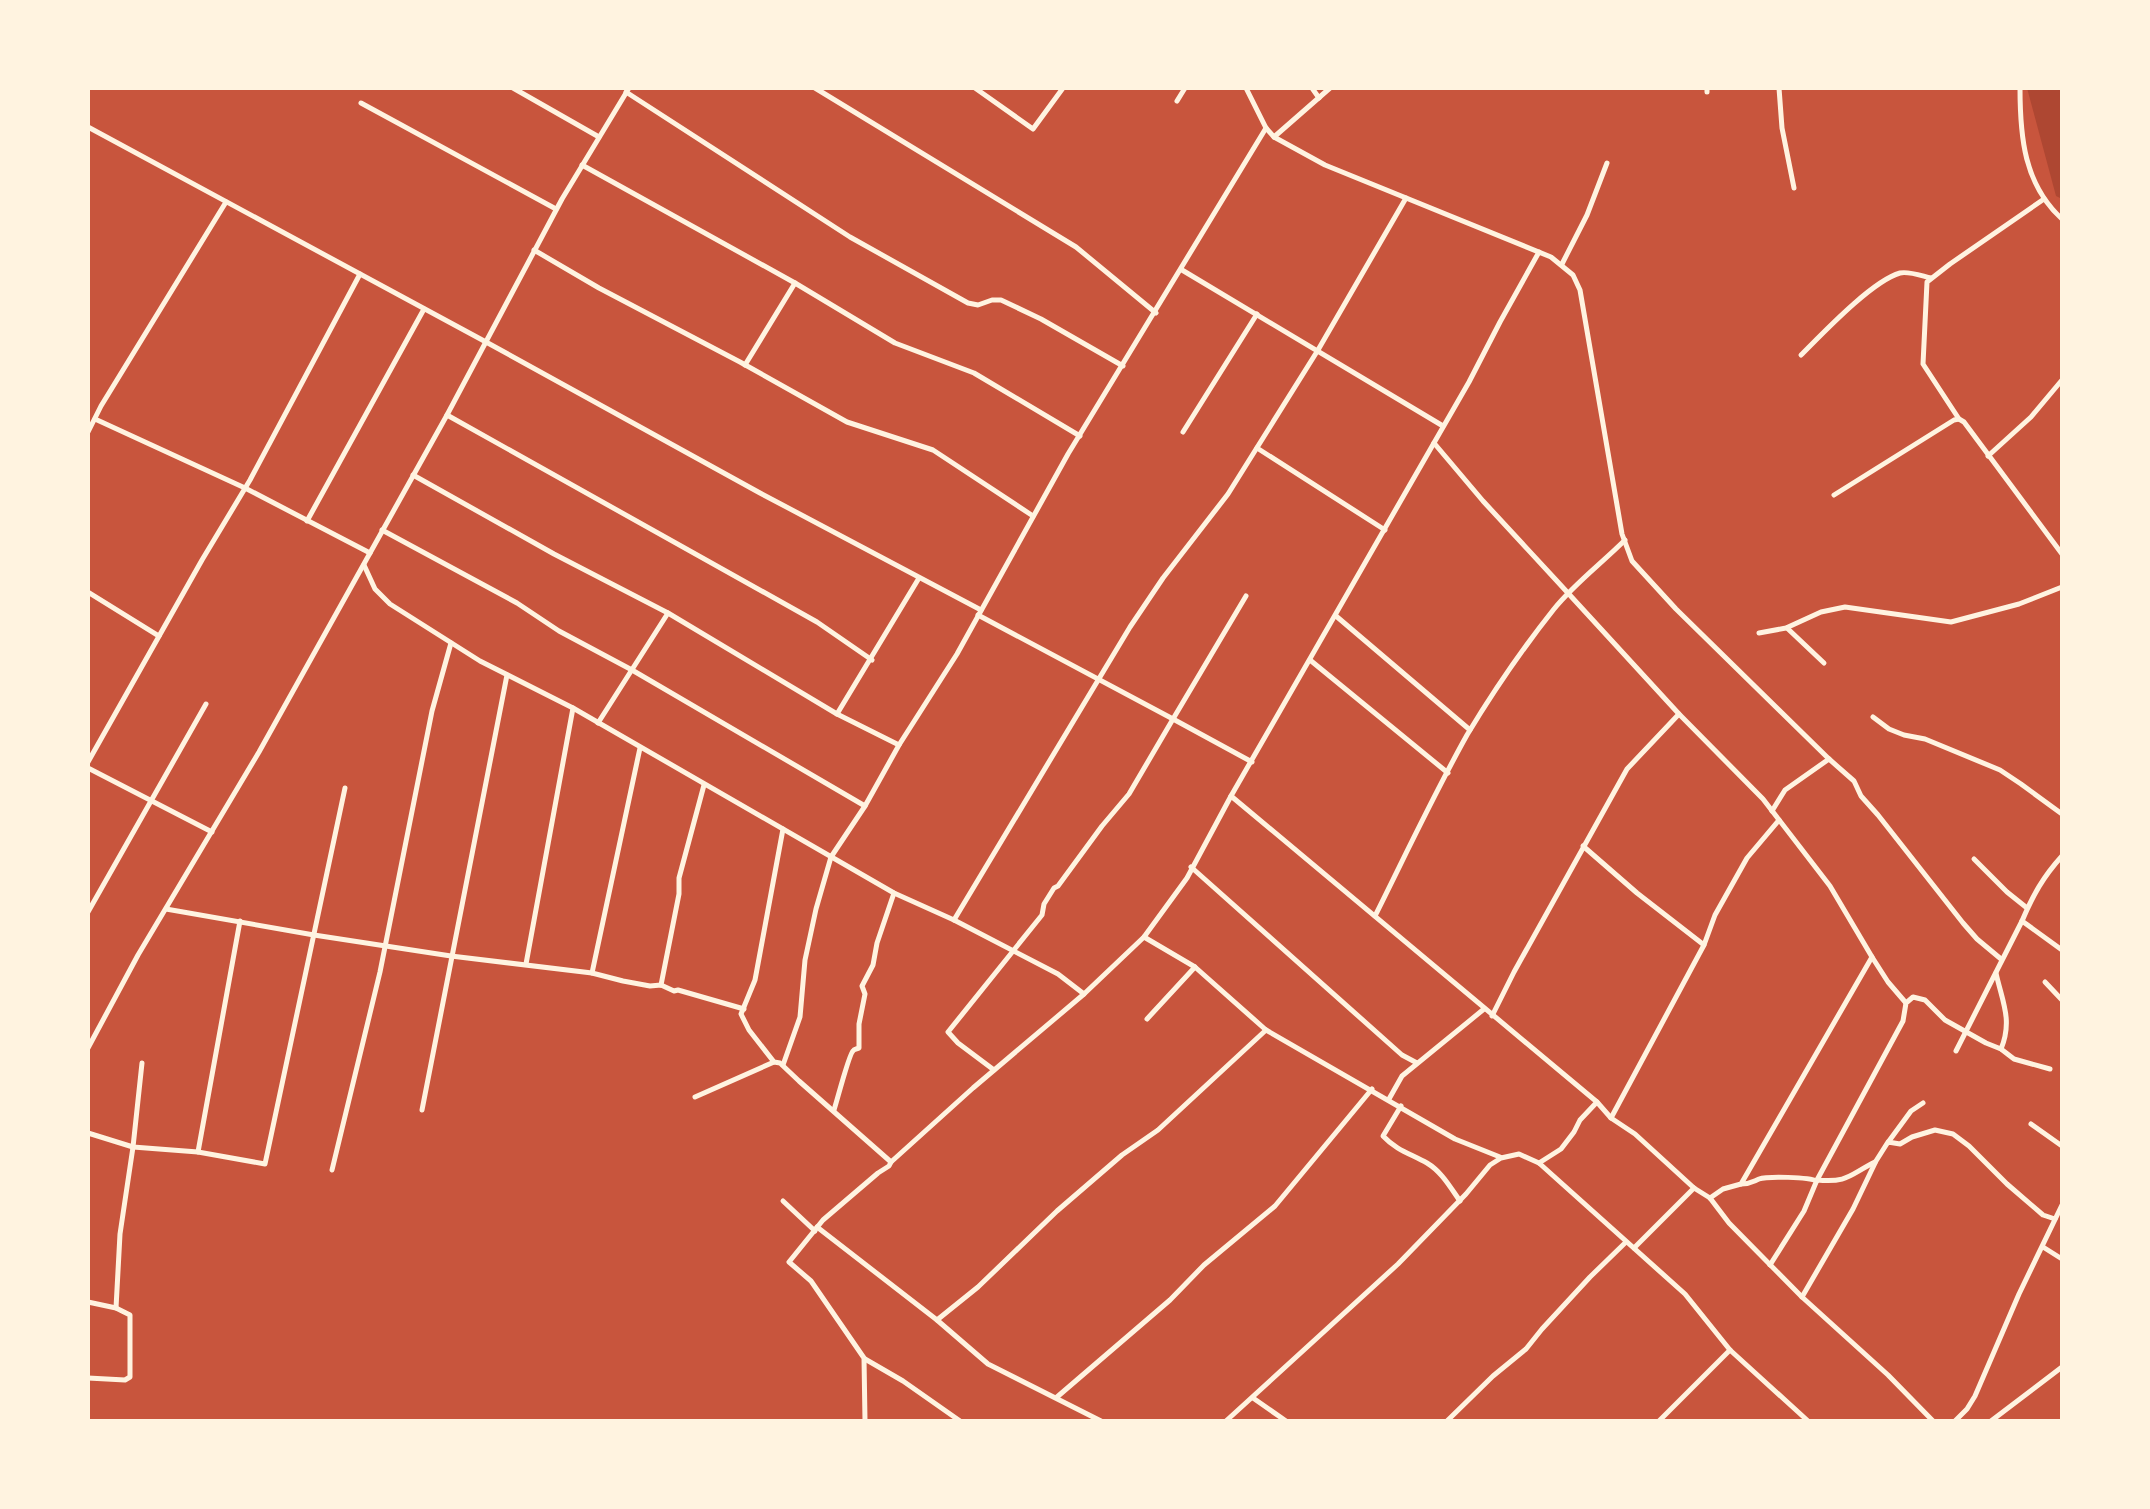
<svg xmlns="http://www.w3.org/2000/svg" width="2150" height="1509" font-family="'IBM Plex Serif',serif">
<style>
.green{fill:#ae4732}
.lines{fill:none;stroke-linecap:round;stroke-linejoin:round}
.minor{stroke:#fff3e0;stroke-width:5}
</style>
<rect width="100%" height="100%" fill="#c8553d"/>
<polygon class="green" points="2027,88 2062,88 2062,199 2056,196"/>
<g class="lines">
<g class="minor">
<polyline points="513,88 599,137"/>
<polyline points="815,88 1076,247 1156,313"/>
<polyline points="975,88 1033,129 1063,88"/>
<polyline points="1246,88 1266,128 1274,137 1325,165 1551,257 1573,275 1580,290 1622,534 1632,561 1676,609 1829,759 1854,781 1861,796 1878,815 1963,923 1977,939 2001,959"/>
<polyline points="1312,88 1319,98"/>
<polyline points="1707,88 1707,92"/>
<polyline points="1779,88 1782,128 1794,188"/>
<path d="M 2020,88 C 2020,137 2024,184 2062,219"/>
<polyline points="626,92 850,237 968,303 978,305 992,300 1001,300 1041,319 1123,366"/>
<polyline points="1177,101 1185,88"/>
<polyline points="361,103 556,209"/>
<polyline points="88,127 486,342 760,493 981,610"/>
<polyline points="1274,137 1330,88"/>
<polyline points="582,165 795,283 895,343 974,373 1080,436"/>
<polyline points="2044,199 1950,264 1927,282 1923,364 1959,419 1964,422 2062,554"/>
<polyline points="534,250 599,288 740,362 847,422 933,450 1033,516"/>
<polyline points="1562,264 1587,215 1607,163"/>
<polyline points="1182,270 1443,426"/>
<path d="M 1801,355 C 1823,333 1872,281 1900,273 C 1909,271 1922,276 1931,278"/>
<polyline points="745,365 795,283"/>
<polyline points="447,415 817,622 872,660"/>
<polyline points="95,419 245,488 370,553"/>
<polyline points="88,432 101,406 226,202"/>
<polyline points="1183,432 1257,314"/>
<polyline points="1434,443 1483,501 1556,580 1679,714 1763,799 1830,886 1872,957 1741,1184 1723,1189 1710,1198"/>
<polyline points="1257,448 1385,530"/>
<polyline points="1988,456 2031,417 2062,380"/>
<polyline points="413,475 554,554 668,613 837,714 899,745"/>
<polyline points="1834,495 1954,420 1959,419"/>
<polyline points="307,521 424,309"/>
<polyline points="382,530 517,603 559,631 632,670 865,806"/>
<polyline points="364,565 375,589 390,604 480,661 573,708 894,893 954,920 1058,974 1084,994"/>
<polyline points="88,592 159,636"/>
<polyline points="978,615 1173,719 1246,596"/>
<polyline points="1336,616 1470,730"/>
<polyline points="1787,628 1824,663"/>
<polyline points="1759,633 1786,628 1821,612 1845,607 1951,622 2019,604 2062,587"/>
<polyline points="1310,660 1448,773"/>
<polyline points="837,714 919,578"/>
<polyline points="1873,717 1889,729 1904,735 1925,739 2000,770 2021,784 2062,814"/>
<polyline points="598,723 668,613"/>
<polyline points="88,762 202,560 250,480 360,274"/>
<polyline points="88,768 212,832"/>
<polyline points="1231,796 1597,1102 1611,1118 1635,1134 1694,1188 1710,1198 1729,1223 1802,1297 1888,1375 1933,1421"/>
<polyline points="1772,811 1785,790 1829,759"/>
<polyline points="783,829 755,980 741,1014 749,1030 774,1062 780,1063 799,1081 891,1162"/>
<polyline points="1583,846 1637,893 1704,945"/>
<polyline points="1974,859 2007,892 2027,908"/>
<polyline points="1191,867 1402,1055 1417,1063"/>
<polyline points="166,909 314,935 451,956 592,973 623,981 650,986 661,985 674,991 678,990 744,1009"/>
<polyline points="88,912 206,704"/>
<path d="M 1375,916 C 1405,856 1434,794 1467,735 C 1493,692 1523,648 1554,609 C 1574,584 1602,563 1625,540"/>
<polyline points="954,920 1130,627 1163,578 1228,494 1318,350 1406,198"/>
<polyline points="2022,921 2062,950"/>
<polyline points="1144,937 1195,967 1266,1030 1455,1139 1500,1157"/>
<polyline points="1872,957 1888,982 1906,1003"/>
<polyline points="526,964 573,708"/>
<polyline points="592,973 640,748"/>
<path d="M 1996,973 C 2002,1001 2013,1020 2001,1049"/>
<polyline points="2045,982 2062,1000"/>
<polyline points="661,985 679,894 679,878 704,785"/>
<polyline points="1492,1016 1514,972 1627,769 1679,714"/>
<polyline points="1147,1019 1195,967"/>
<polyline points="88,1048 138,955 259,752 447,415 562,199 629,88"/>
<path d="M 1956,1051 L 2022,921 C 2033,895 2043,877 2062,856"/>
<polyline points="783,1065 800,1017 805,960 816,909 831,857 865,806 899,745 957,654 1068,454 1266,128"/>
<polyline points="994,1070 958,1043 948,1032 1042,915 1044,904 1054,888 1058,886 1102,826 1129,794 1173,719 1252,762"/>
<polyline points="695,1097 774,1062"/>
<polyline points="1389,1099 1402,1076 1484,1009"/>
<path d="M 1401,1106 L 1383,1136 C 1396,1150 1411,1154 1427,1163 C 1442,1172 1450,1187 1460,1201"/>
<polyline points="422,1110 507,675"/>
<path d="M 834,1110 C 837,1101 849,1054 853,1051 C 854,1049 857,1049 859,1048 L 859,1024 L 865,994 L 862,986 L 873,965 L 877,943 L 894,893"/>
<polyline points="1611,1118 1704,945 1715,915 1747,858 1779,820"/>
<polyline points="2031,1124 2062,1146"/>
<polyline points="88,1133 133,1147 198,1152 265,1164 345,788"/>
<polyline points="1889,1141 1911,1111 1923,1103"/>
<polyline points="198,1152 240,921"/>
<polyline points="1539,1163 1561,1149 1574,1132 1580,1120 1597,1102"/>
<polyline points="332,1170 380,972 432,711 451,643"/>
<path d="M 1817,1180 C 1848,1183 1849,1175 1875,1162"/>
<path d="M 1741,1184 C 1750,1184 1752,1182 1759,1179 C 1767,1176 1809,1177 1817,1181"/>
<polyline points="783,1201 815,1231"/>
<polyline points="817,1227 937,1320 988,1364 1101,1421"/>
<polyline points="2043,1247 2062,1259"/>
<polyline points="1634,1248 1694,1188"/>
<polyline points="1770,1265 1804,1211 1817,1180 1903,1021 1906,1003 1913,997 1925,1000 1945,1020 1986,1043 2001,1049 2014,1059 2050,1069"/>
<polyline points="1802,1297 1853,1209 1876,1161 1888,1142 1900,1144 1912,1137 1935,1130 1953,1134 1969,1146 2007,1184 2043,1215 2055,1219"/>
<polyline points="88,1302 116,1308 130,1315 130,1377 125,1380 88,1378"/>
<polyline points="116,1308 120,1234 133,1147 142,1063"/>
<polyline points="937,1320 978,1287 1057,1211 1122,1155 1158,1130 1266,1030"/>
<polyline points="865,1359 903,1381 960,1421"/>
<polyline points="1057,1397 1170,1300 1204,1265 1275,1206 1372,1089"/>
<polyline points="1253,1398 1286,1421"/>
<polyline points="865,1421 864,1358 811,1281 789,1262 823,1220 878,1173 889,1166 891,1162 973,1088 1084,994 1144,937 1187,878 1231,796 1469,382 1500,322 1539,252"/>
<polyline points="1226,1421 1398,1264 1466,1194 1490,1165 1501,1158 1519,1154 1539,1163 1685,1294 1730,1350 1808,1421"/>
<polyline points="1447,1421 1493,1376 1526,1349 1542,1329 1590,1277 1626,1242"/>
<polyline points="1659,1421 1730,1350"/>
<polyline points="1955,1421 1967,1409 1975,1396 2019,1294 2062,1205"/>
<polyline points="1991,1421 2062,1367"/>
</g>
</g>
<rect width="2150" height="1509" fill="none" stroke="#fff3e0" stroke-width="180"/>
</svg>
